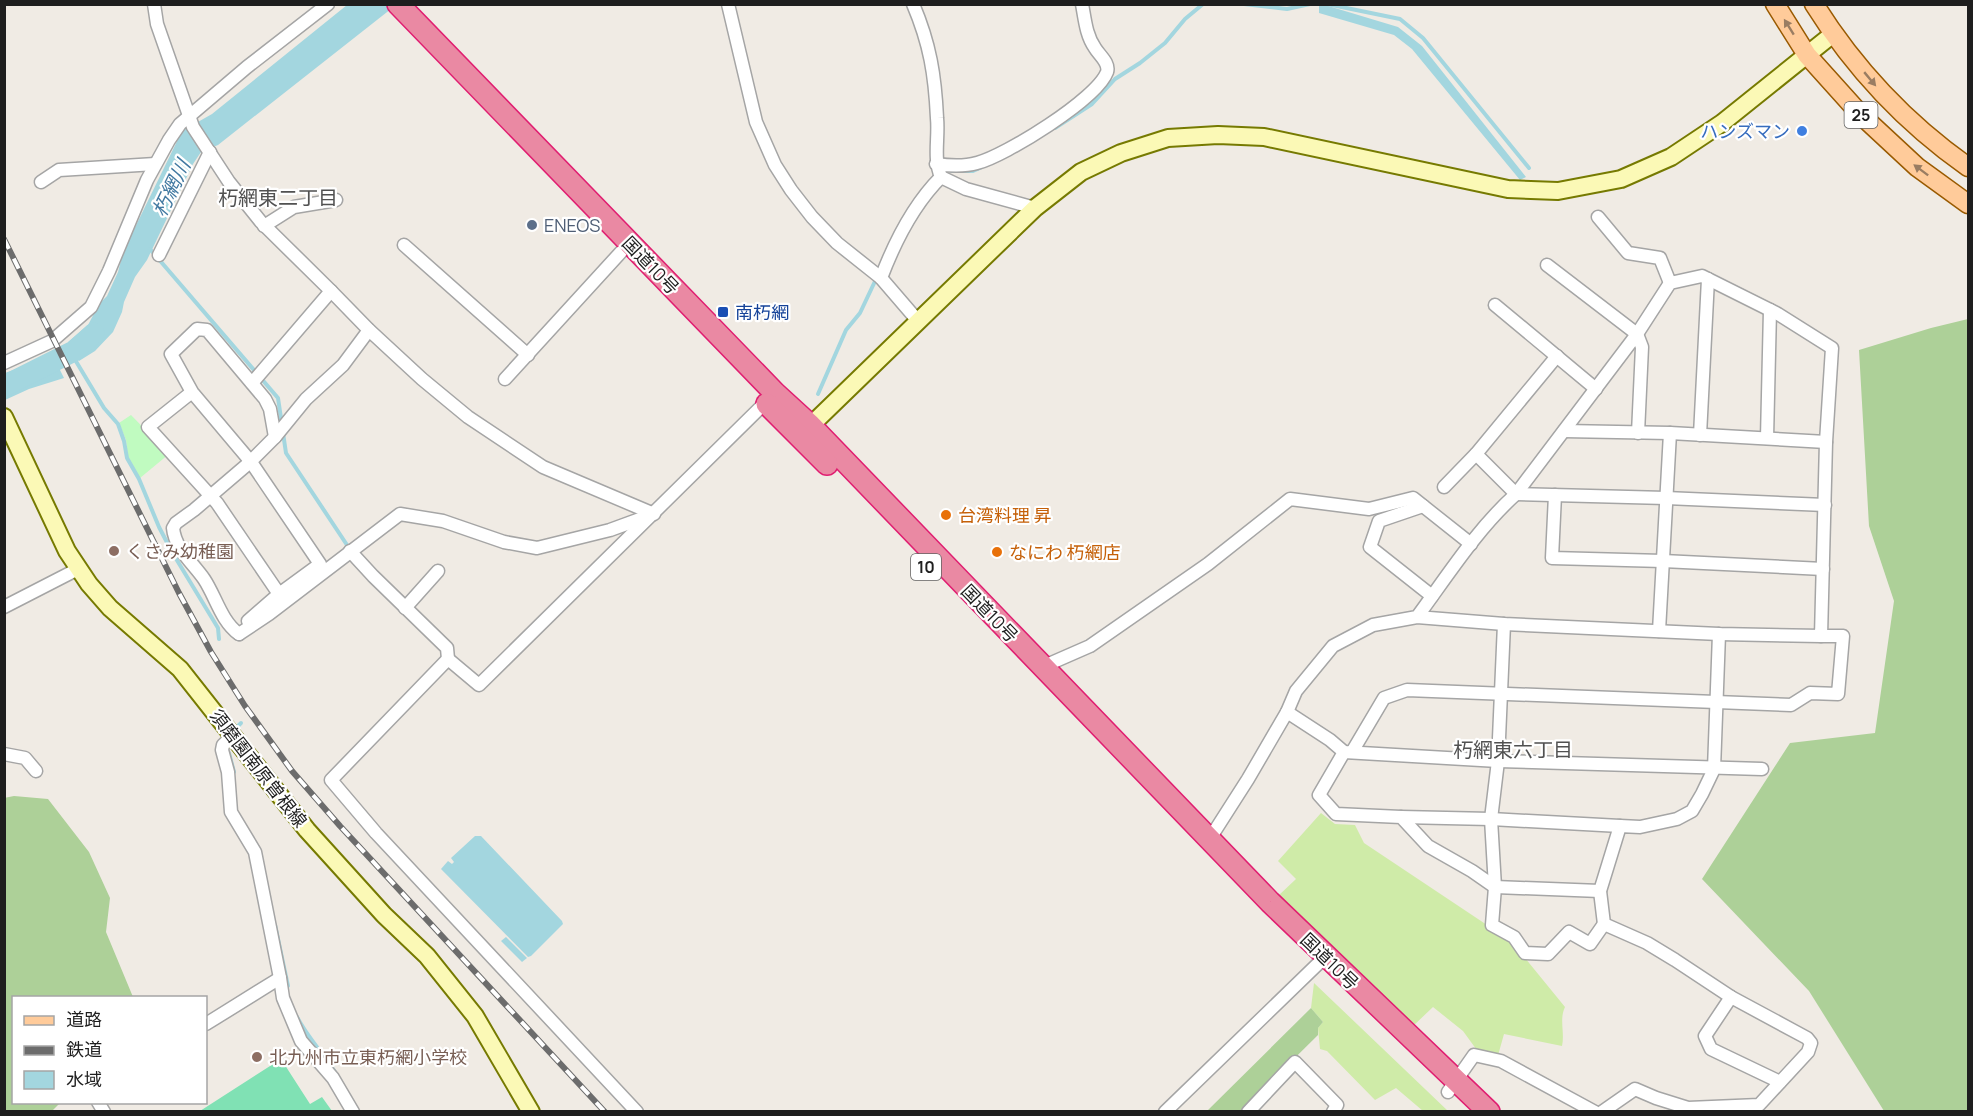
<svg xmlns="http://www.w3.org/2000/svg" width="1973" height="1116" font-family="Manrope,'Noto Sans JP',sans-serif">
<style>
.grass{fill:#cfeba8}
.forest{fill:#add098}
.park{fill:#c0fbc0}
.pitch{fill:#80e1b4}
.water{fill:#a3d6df}
.lines{fill:none;stroke-linecap:round;stroke-linejoin:round}
.stream{stroke:#a3d6df;stroke-width:4}
.river{stroke:#a3d6df;stroke-width:21}
.street-casing{stroke:#a5a5a5;stroke-width:15}
.secondary-casing{stroke:#767a01;stroke-width:20}
.primary-casing{stroke:#995a00;stroke-width:21}
.highway-casing{stroke:#e01e71;stroke-width:24}
.street{stroke:#fff;stroke-width:12}
.secondary{stroke:#fbf9b6;stroke-width:16}
.primary{stroke:#ffcb9a;stroke-width:18}
.highway{stroke:#ea89a3;stroke-width:21}
.rail-casing{stroke:#6c6c6c;stroke-width:6}
.rail{stroke:#fff;stroke-width:4;stroke-dasharray:11;stroke-linecap:butt}
.oneway{fill:#9a7d62}
.shop-dot{fill:#3f7fe0;stroke:#fff;stroke-width:2}
.service-dot{fill:#5c6f8a;stroke:#fff;stroke-width:2}
.transit-dot{fill:#1a4fb4;stroke:#fff;stroke-width:2}
.food-dot{fill:#e8710a;stroke:#fff;stroke-width:2}
.education-dot{fill:#8d6e63;stroke:#fff;stroke-width:2}
.labels{text-anchor:middle;dominant-baseline:central;stroke-width:4.5;stroke-linejoin:round;paint-order:stroke}
.shield{fill:#fff;stroke:#626262;stroke-width:1.5}
.shield-label{font-size:16px;font-weight:bold;fill:#1e1e1e}
.shop-label{font-size:18px;fill:#366cbe;stroke:#fff;text-anchor:end}
.service-label{font-size:18px;fill:#4e5e75;stroke:#fff;text-anchor:start}
.street-label{font-size:18px;fill:#1e1e1e;stroke:#fff}
.transit-label{font-size:18px;fill:#164399;stroke:#fff;text-anchor:start}
.food-label{font-size:18px;fill:#c56008;stroke:#fff;text-anchor:start}
.education-label{font-size:18px;fill:#785e54;stroke:#fff;text-anchor:start}
.water-label{font-size:20px;font-style:italic;fill:#4279a1;stroke:#fff}
.neighbourhood-label{font-size:20px;fill:#515151;stroke:#fff}
</style>
<rect width="100%" height="100%" fill="#f0ebe4"/>
<g class="grass">
<path d="M 1321,813 L 1335,824 L 1355,825 L 1364,843 L 1487,925 L 1507,936 L 1565,1007 C 1559,1019 1565,1033 1562,1046 L 1504,1034 L 1497,1059 L 1479,1053 L 1463,1031 L 1433,1007 L 1411,1028 L 1278,896 L 1296,879 L 1278,861 Z"/>
<polygon points="1314,983 1448,1111 1423,1111 1396,1088 1375,1100 1327,1051 1320,1049 1318,1028 1323,1022 1311,1008"/>
</g>
<g class="forest">
<polygon points="1968,319 1968,1111 1884,1111 1809,991 1702,879 1790,743 1875,733 1894,601 1869,526 1859,350 1931,328"/>
<polygon points="14,796 48,799 89,852 110,898 106,932 133,997 14,998 14,1102 60,1103 52,1111 5,1111 4,798"/>
<polygon points="1311,1008 1323,1022 1318,1028 1318,1035 1241,1111 1206,1112"/>
</g>
<polygon class="park" points="131,415 169,454 140,478 128,458 126,440 119,423"/>
<polygon class="pitch" points="281,1059 310,1104 322,1097 332,1111 200,1111"/>
<g class="water">
<polygon points="347,5 396,5 218,145 201,152 193,164 147,260 135,277 124,302 122,312 113,332 95,351 79,361 68,342 88,325 99,304 107,296 118,272 123,252 182,131 212,114"/>
<polygon points="1319,5 1325,5 1398,27 1422,46 1526,177 1520,180 1412,49 1394,35 1319,13"/>
<polygon points="53,356 64,378 29,389 5,400 5,373"/>
<polygon points="475,836 481,836 562,921 563,924 531,956 528,957 441,869 448,861 452,864 454,862 451,858"/>
<polygon points="506,937 527,958 522,962 501,941"/>
</g>
<g class="lines">
<g class="stream">
<polyline points="1244,4 1287,9 1310,4"/>
<polyline points="1327,4 1400,19 1423,38 1529,168"/>
<polyline points="1055,128 1092,104 1115,79 1140,63 1165,43 1185,19 1203,4"/>
<polyline points="952,171 973,171 982,167"/>
<polyline points="150,249 278,398 282,425"/>
<polyline points="71,353 104,408 118,424 124,441 127,458 139,479 159,527 172,552 218,628 219,639"/>
<polyline points="818,394 846,330 860,313 877,277"/>
<polyline points="283,433 286,453 349,548"/>
<polyline points="238,726 241,723"/>
<polyline points="229,753 234,772"/>
<polyline points="275,925 288,986"/>
<path d="M 297,1017 C 307,1037 323,1053 335,1072"/>
</g>
<polyline class="river" points="4,386 74,351 94,333"/>
<defs>
<g id="street">
<polyline points="154,4 157,24 193,127 229,182 261,222 331,291 369,330 422,379 468,417 543,467 654,514"/>
<polyline points="728,4 756,122 775,165 791,190 812,217 837,243 881,278 918,321"/>
<path d="M 913,4 C 930,44 935,75 937,118 C 939,138 933,158 941,177 L 966,189 L 1035,208"/>
<path d="M 936,164 C 950,166 963,167 977,163 C 1005,156 1097,99 1107,72 C 1110,63 1099,55 1095,48 C 1086,35 1085,20 1082,4"/>
<polyline points="41,182 59,170 155,164"/>
<polyline points="1598,217 1628,253 1660,258 1670,283"/>
<polyline points="264,226 294,207 336,200"/>
<polyline points="404,245 528,355"/>
<polyline points="159,255 210,152"/>
<polyline points="1547,265 1637,334 1642,347 1638,433"/>
<path d="M 881,278 C 895,241 913,205 941,177"/>
<polyline points="1495,305 1596,389"/>
<polyline points="1557,356 1476,454 1516,494 1666,498 1825,505"/>
<polyline points="4,363 52,341 91,307 109,271 147,180 169,140 180,124 247,67 328,4"/>
<polyline points="505,379 621,252"/>
<polyline points="252,383 331,291"/>
<polyline points="192,392 148,427 217,503 279,594 320,564 251,462 192,392 171,354 197,329 207,330 265,399 270,409 275,437"/>
<polyline points="1564,431 1670,433 1826,442"/>
<polyline points="1700,435 1708,279"/>
<polyline points="1767,438 1770,310"/>
<polyline points="1444,487 1476,454"/>
<polyline points="1555,495 1552,558 1663,561 1823,569"/>
<polyline points="1423,506 1379,521 1370,547 1432,596"/>
<polyline points="350,551 373,576 447,648 448,659"/>
<polyline points="4,607 78,569"/>
<polyline points="405,608 438,571"/>
<polyline points="248,621 279,594"/>
<polyline points="1504,624 1498,761 1491,819 1495,887 1492,925 1514,937 1525,953 1548,954 1569,932 1590,944 1604,924"/>
<polyline points="1659,631 1670,433"/>
<polyline points="239,634 269,614 400,514 443,521 504,542 537,548 610,530 651,515"/>
<path d="M 239,634 C 221,621 216,597 204,579 C 193,563 175,549 173,528 L 176,523 L 194,510 L 249,463 L 275,437 L 306,399 L 343,365 L 369,330"/>
<polyline points="1042,667 1090,646 1208,564 1290,499 1369,509 1413,498 1471,544"/>
<polyline points="1287,712 1330,740 1344,752 1498,761 1762,769"/>
<polyline points="233,735 223,745 222,750 228,772 231,812 255,852 280,978 283,998 301,1041 333,1078 353,1112"/>
<polyline points="1344,752 1319,795 1336,814 1401,817 1428,846 1472,871 1495,887 1600,891"/>
<polyline points="1352,752 1384,698 1407,690 1791,705 1810,693 1838,694 1843,636 1821,636"/>
<polyline points="4,754 25,758 36,771"/>
<polyline points="1401,817 1491,819 1620,826"/>
<path d="M 1209,840 L 1248,779 L 1287,712 L 1296,691 L 1333,646 L 1373,625 L 1417,617 L 1504,624 L 1719,634 L 1821,636 L 1826,442 L 1832,348 L 1778,314 L 1702,276 L 1670,283 L 1637,334 L 1516,494 C 1477,529 1448,575 1417,617"/>
<polyline points="1731,997 1705,1036 1711,1049 1780,1082"/>
<polyline points="206,1024 280,978"/>
<polyline points="1448,1092 1474,1055 1501,1061 1595,1112"/>
<polyline points="98,1102 104,1112"/>
<polyline points="637,1112 376,833 331,780 448,659 479,685 770,398"/>
<polyline points="1165,1112 1325,957"/>
<polyline points="1248,1112 1295,1062 1337,1105 1333,1112"/>
<polyline points="1602,1112 1635,1089 1656,1098 1688,1108 1759,1105 1808,1052 1811,1043 1807,1038 1731,997 1675,960 1647,943 1604,924 1600,891 1620,826 1640,827 1677,819 1692,811 1702,794 1714,769 1719,634"/>
</g>
<g id="secondary">
<polyline points="4,417 67,551 89,584 110,608 180,669 307,830 384,915 427,956 475,1016 531,1112"/>
<polyline points="803,433 1035,208 1081,172 1121,153 1168,138 1218,135 1264,137 1508,189 1558,191 1621,179 1671,157 1722,123 1833,34"/>
</g>
<g id="primary">
<polyline points="1775,4 1807,55 1861,115 1917,167 1968,204"/>
<path d="M 1814,4 C 1854,68 1907,124 1968,167"/>
</g>
<g id="highway">
<polyline points="398,4 775,393 810,425 1270,902 1489,1112"/>
<polyline points="767,404 827,464"/>
</g>
</defs>
<use href="#street" class="street-casing"/>
<use href="#secondary" class="secondary-casing"/>
<use href="#primary" class="primary-casing"/>
<use href="#highway" class="highway-casing"/>
<use href="#street" class="street"/>
<use href="#secondary" class="secondary"/>
<use href="#primary" class="primary"/>
<use href="#highway" class="highway"/>
<defs>
<polyline id="rail" points="4,239 179,593 211,652 245,706 292,771 340,826 605,1112"/>
</defs>
<use href="#rail" class="rail-casing"/>
<use href="#rail" class="rail"/>
</g>
<defs><path id="oneway-solid" d="M-6-.8H1V-3.2L6.5 0L1 3.2V.8H-6Z" transform="scale(1.5)"/></defs>
<g class="oneway">
<use href="#oneway-solid" transform="translate(1789 27) rotate(-122)"/>
<use href="#oneway-solid" transform="translate(1870 79) rotate(50)"/>
<use href="#oneway-solid" transform="translate(1921 170) rotate(-143)"/>
</g>
<circle class="shop-dot" cx="1802" cy="131" r="6"/>
<circle class="service-dot" cx="532" cy="225" r="6"/>
<rect class="transit-dot" x="717" y="306" width="12" height="12" rx="3"/>
<g class="food-dot">
<circle cx="946" cy="515" r="6"/>
<circle cx="997" cy="552" r="6"/>
</g>
<g class="education-dot">
<circle cx="114" cy="551" r="6"/>
<circle cx="257" cy="1057" r="6"/>
</g>
<g class="labels">
<g class="shield">
<rect x="1844.5" y="102" width="33" height="26" rx="4.5"/>
<rect x="911" y="554" width="30" height="26" rx="4.5"/>
</g>
<g class="shield-label">
<text x="1861" y="115">25</text>
<text x="926" y="567">10</text>
</g>
<g class="shop-label">
<text x="1790" y="131">ハンズマン</text>
</g>
<g class="service-label">
<text x="544" y="225">ENEOS</text>
</g>
<g class="street-label">
<text transform="translate(651 265) rotate(46)">国道10号</text>
<text transform="translate(990 613) rotate(46)">国道10号</text>
<text transform="translate(259 768) rotate(52)">須磨園南原曽根線</text>
<text transform="translate(1330 961) rotate(44)">国道10号</text>
</g>
<g class="transit-label">
<text x="735" y="312">南朽網</text>
</g>
<g class="food-label">
<text x="958" y="515">台湾料理 昇</text>
<text x="1009" y="552">なにわ 朽網店</text>
</g>
<g class="education-label">
<text x="126" y="551">くさみ幼稚園</text>
<text x="269" y="1057">北九州市立東朽網小学校</text>
</g>
<g class="water-label">
<text transform="translate(171 188) rotate(-64)">朽網川</text>
</g>
<g class="neighbourhood-label">
<text x="278" y="197">朽網東二丁目</text>
<text x="1513" y="749">朽網東六丁目</text>
</g>
</g>
<rect width="1973" height="1116" fill="none" stroke="#1e1e1e" stroke-width="12"/>
<rect x="12" y="996" width="195" height="108" fill="#ffffff" stroke="#a5a5a5" stroke-width="1.5"/>
<rect x="24" y="1016" width="30" height="9" fill="#ffcb9a" stroke="#a5a5a5" stroke-width="1.5"/>
<text x="66" y="1026" font-size="18" fill="#1e1e1e">道路</text>
<rect x="24" y="1046" width="30" height="9" fill="#6c6c6c" stroke="#a5a5a5" stroke-width="1.5"/>
<text x="66" y="1056" font-size="18" fill="#1e1e1e">鉄道</text>
<rect x="24" y="1071" width="30" height="18" fill="#a3d6df" stroke="#a5a5a5" stroke-width="1.5"/>
<text x="66" y="1086" font-size="18" fill="#1e1e1e">水域</text>
</svg>
